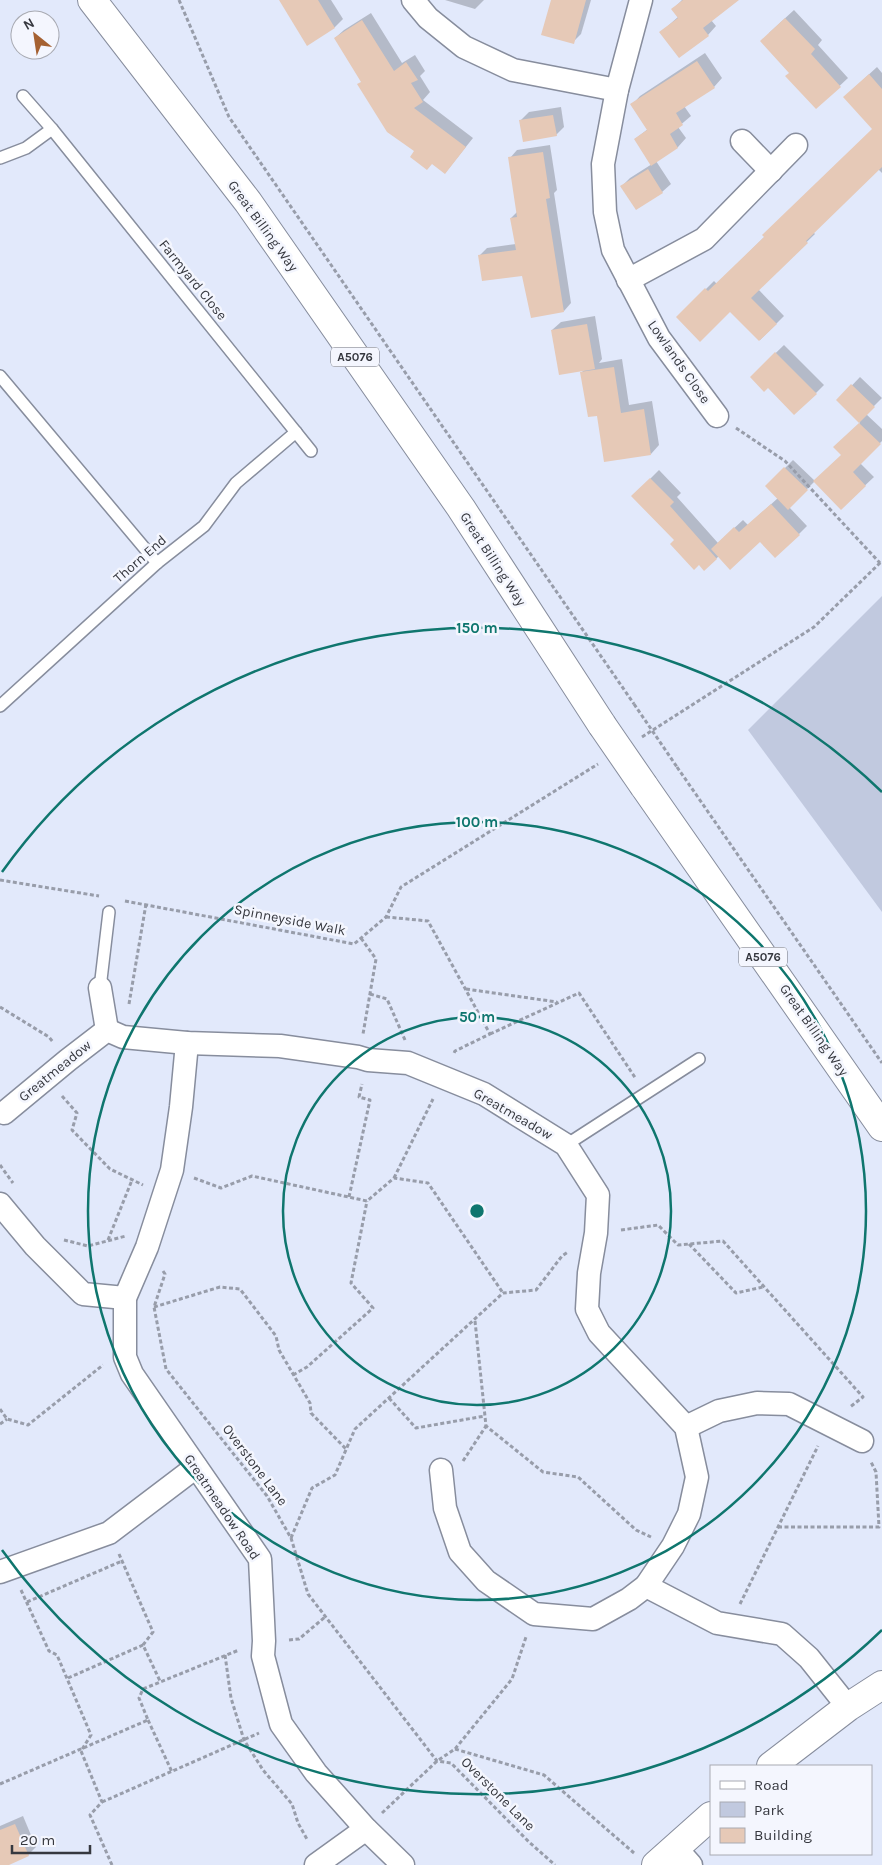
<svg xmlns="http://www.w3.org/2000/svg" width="882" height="1865" font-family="Karla,sans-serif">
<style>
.green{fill:#c1c9df}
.shadow{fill:#0003}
.building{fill:#e6c9b7}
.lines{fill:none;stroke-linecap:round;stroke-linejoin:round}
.service-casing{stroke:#878d9d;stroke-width:14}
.minor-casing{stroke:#878d9d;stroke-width:25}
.tertiary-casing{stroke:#878d9d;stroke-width:30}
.primary-casing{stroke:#878d9d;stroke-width:30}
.path{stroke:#989daa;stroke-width:3;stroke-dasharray:4 2.5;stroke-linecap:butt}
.service{stroke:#fff;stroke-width:11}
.minor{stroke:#fff;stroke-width:22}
.tertiary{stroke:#fff;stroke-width:28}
.primary{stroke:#fff;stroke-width:28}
.primary-bridge-casing{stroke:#878d9d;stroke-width:30;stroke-linecap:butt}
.path-bridge{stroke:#989daa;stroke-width:3;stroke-dasharray:4 2.5;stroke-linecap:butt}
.primary-bridge{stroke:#fff;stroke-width:28}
.ring{fill:none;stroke:#0f766e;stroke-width:2.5}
.labels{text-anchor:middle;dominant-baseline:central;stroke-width:5;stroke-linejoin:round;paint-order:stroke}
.shield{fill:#f4f6fe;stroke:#6f7178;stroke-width:1}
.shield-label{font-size:12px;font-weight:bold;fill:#36383f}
.street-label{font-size:14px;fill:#36383f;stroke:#f4f6fe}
.centre{fill:#0f766e;stroke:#f4f6fe;stroke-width:2.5}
.ring-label{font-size:15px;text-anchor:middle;font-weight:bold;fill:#0f766e;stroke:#f4f6fe;stroke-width:5;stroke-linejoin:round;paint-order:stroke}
</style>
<rect width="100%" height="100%" fill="#e2e9fb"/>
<polygon class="green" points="882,596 882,912 748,730"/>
<g class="shadow">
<polygon points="281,0 331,0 343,19 335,27 307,44"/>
<polygon points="445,0 484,0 475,9"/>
<polygon points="552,0 591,0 581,34 573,42"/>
<polygon points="682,0 737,0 711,20 716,26 708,35 679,56 661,32 678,17 673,9"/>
<polygon points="794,10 822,40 818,45 848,78 816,108 791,73 769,33"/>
<polygon points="371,13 402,63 415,55 425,71 420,76 430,92 423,100 473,138 445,173 416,151 362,81 335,38 344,30"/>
<polygon points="705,53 722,78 714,87 684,106 691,116 678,127 686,138 678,147 656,161 671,184 662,192 622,186 630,178 652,164 635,139 648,129 632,105 640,96"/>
<polygon points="877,67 882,73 882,173 878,169 813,232 815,234 758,289 784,316 760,340 730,310 678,317 714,281 717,284 873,129 853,89"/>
<polygon points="561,107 564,127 556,135 520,121 529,112"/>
<polygon points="550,145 557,190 554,193 571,303 564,311 523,274 480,255 487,248 516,244 511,218 517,212 510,158 517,150"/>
<polygon points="595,316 602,359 599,363 622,359 629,405 652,401 659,445 651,454 598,414 581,373 585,369 552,330 561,322"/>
<polygon points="784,345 824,385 816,393 751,377"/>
<polygon points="860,377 882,398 866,414 882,429 882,441 860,463 874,477 841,508 815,481 789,507 807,526 799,534 760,541 719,556 705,569 633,496 659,470 681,493 677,497 718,543 743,520 748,525 778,498 767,486 793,460 815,481 842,455 843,439 860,423 838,400"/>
<polygon points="23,1816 36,1847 28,1855 6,1865 0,1865 0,1826"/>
</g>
<g class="building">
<polygon points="279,0 318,0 335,28 307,46"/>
<polygon points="551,0 586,0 574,44 541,35"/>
<polygon points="683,0 739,0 703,28 709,36 679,58 659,32 678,18 671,9"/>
<polygon points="785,18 815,49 811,54 841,87 816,109 785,76 789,73 760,41"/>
<polygon points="362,20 394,71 406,62 418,80 411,83 423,102 414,108 466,147 445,174 432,164 427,170 410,157 414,151 387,132 357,84 361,82 334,38"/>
<polygon points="697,61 715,88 676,113 683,125 670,134 678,148 651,166 634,139 647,130 630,104"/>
<polygon points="869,74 882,89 882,167 806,241 808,243 751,298 777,324 759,341 730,312 700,342 676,317 705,288 708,291 764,237 762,235 872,129 843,97"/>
<polygon points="553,115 557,136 523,142 519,120"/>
<polygon points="543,152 550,198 546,199 564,312 531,318 522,276 482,281 478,255 516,250 510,218 517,217 508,157"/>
<polygon points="648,169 663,193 636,210 620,186"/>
<polygon points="587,324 595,369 559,375 551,330"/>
<polygon points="775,352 817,394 794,415 768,388 764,392 750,377"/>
<polygon points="614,367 621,413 644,409 651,455 604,462 597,416 588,417 580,372"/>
<polygon points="851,384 875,407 859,423 836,400"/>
<polygon points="859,423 881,444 853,472 866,486 841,510 813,481 841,455 833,447"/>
<polygon points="784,467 808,490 788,510 765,486"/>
<polygon points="650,478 674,502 670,506 717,559 704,571 699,565 694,570 670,544 674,540 631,496"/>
<polygon points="771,504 800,535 775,558 760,542 730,570 711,549 734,527 739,532"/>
<polygon points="15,1824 29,1856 9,1865 0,1865 0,1830"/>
</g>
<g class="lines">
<defs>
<g id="service">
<polyline points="23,96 52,129 311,451"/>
<polyline points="0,158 26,148 52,129"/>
<polyline points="0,376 157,563"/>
<polyline points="0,706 157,563 204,526 236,483 296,432"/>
<polyline points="100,988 109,912"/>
<polyline points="566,1145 699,1059"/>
</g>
<g id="minor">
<polyline points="413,0 428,18 464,47 513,70 617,90"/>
<polyline points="641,0 617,90 603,164 605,212 613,250 659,338 717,416"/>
<polyline points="742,141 771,171"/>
<polyline points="628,280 704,239 796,145"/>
<polyline points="100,988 107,1030"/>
<polyline points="187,1043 181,1107 172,1170 147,1247 125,1298 125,1357 132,1374 260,1559 264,1641 263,1656 281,1724 316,1773 366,1829 403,1865"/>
<polyline points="4,1113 68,1060 107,1030 123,1037 187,1043 280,1046 358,1057 368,1060 408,1063 484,1094 566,1145 598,1195 596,1233 589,1273 587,1309 599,1333 686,1427 697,1477 689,1514 673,1546 646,1586 629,1599 593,1619 534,1614 486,1581 460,1552 445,1508 441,1470"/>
<polyline points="0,1204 35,1246 83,1294 125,1298"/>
<polyline points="686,1427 719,1411 757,1403 789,1404 862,1441"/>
<polyline points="0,1572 109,1533 196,1467"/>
<polyline points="646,1586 717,1623 782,1634 809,1658 848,1707"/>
<polyline points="675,1847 691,1865"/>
<polyline points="316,1865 366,1829"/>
</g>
<g id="tertiary">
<polyline points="771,1766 848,1707 882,1685"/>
<polyline points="656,1865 711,1816"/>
</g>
<g id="primary">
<polyline points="92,0 248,202 461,508 602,725"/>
<polyline points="644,786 882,1127"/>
</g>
</defs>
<use href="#service" class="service-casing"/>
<use href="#minor" class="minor-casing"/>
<use href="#tertiary" class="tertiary-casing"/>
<use href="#primary" class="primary-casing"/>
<g class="path">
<polyline points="179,0 229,117 634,704"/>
<polyline points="736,428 785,461 880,563"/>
<polyline points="642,737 814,627 882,561"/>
<polyline points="677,767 882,1063"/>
<polyline points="0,880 99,896"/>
<polyline points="125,901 354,944 386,917 401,887 598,764"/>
<polyline points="386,917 428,921 490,1034 455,1051 453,1055"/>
<polyline points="361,938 376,959 363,1034"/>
<polyline points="466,989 557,1002"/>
<polyline points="370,994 387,999 405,1040"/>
<polyline points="129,1004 146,904"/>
<polyline points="0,1007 49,1037 53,1042"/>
<polyline points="490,1034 579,993 636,1079"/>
<polyline points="62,1096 77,1113 72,1130 110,1169 143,1185"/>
<polyline points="0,1165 13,1183"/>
<polyline points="194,1178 221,1188 252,1176 367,1201 394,1178 428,1183 503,1293"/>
<polyline points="394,1178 433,1099"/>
<polyline points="349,1197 370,1100 359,1097 362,1084"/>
<polyline points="621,1230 658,1225 678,1245 723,1241 863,1397 850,1407"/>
<polyline points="64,1240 88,1246 126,1236"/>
<polyline points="108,1240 132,1180"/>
<polyline points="689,1244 736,1293 763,1287"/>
<polyline points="163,1271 165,1274 154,1307 166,1369 267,1496 291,1538 308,1594 437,1761 451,1763 529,1842 555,1865"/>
<polyline points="154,1307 220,1287 240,1289 276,1336 279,1350 310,1403 311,1413 346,1449"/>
<polyline points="475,1321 486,1426 543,1472 578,1477 636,1530 651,1537"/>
<polyline points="293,1375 307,1367 373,1308 351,1283 367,1201"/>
<polyline points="389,1398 416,1428 485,1416"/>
<polyline points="0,1409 7,1419 28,1425 103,1365"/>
<polyline points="0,1424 7,1419"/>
<polyline points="463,1461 486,1426"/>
<polyline points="778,1527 879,1527 876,1472 871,1462"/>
<polyline points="291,1538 312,1488 335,1475 355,1429 503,1293 536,1290 562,1256 568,1252"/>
<polyline points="119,1554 153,1632 143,1645 160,1681"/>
<polyline points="21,1590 49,1651 57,1655 91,1735 81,1751 102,1802 90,1815 112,1865"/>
<polyline points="27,1602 122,1561"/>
<polyline points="740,1604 818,1446"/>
<polyline points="289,1640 299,1639 325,1617"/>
<polyline points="225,1655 231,1698 244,1740 263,1770 292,1804 298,1823 308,1841"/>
<polyline points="68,1678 143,1645"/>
<polyline points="148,1720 172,1772"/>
<polyline points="455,1749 544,1775 634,1853"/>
<polyline points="0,1784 148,1720 139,1698 143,1689 239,1650"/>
<polyline points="102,1802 259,1733"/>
<polyline points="382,1813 437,1761 455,1749 512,1679 526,1637"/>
</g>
<use href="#service" class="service"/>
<use href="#minor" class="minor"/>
<use href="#tertiary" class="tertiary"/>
<use href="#primary" class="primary"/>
<defs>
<polyline id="primary-bridge" points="602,725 644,786"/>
</defs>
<use href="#primary-bridge" class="primary-bridge-casing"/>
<polyline class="path-bridge" points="634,704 677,767"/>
<use href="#primary-bridge" class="primary-bridge"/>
</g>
<g class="ring">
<circle cx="477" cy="1211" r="194"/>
<circle cx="477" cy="1211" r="389"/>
<path d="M882 1630A583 583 0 0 1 2 1550M2 872A583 583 0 0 1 882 792"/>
</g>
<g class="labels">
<g class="shield">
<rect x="331" y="347.5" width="48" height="19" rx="4"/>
<rect x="739" y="947.5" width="48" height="19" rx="4"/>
</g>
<g class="shield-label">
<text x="355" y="357">A5076</text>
<text x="763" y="957">A5076</text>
</g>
<g class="street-label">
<text transform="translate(263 226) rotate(54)">Great Billing Way</text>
<text transform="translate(193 280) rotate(51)">Farmyard Close</text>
<text transform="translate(679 362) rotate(55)">Lowlands Close</text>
<text transform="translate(140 559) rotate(-41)">Thorn End</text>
<text transform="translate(493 559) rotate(57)">Great Billing Way</text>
<text transform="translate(290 920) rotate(11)">Spinneyside Walk</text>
<text transform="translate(814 1030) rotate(55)">Great Billing Way</text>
<text transform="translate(55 1071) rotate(-39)">Greatmeadow</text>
<text transform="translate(513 1114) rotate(30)">Greatmeadow</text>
<text transform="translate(255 1465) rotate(53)">Overstone Lane</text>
<text transform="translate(222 1507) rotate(56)">Greatmeadow Road</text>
<text transform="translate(498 1794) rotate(45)">Overstone Lane</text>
</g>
</g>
<circle cx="477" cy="1211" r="8" class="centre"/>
<g class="ring-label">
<text x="477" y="633">150 m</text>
<text x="477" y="827">100 m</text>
<text x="477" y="1022">50 m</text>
</g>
<rect x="710" y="1765" width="162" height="90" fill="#f4f6fe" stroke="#a8aab2"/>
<rect x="720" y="1781" width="25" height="8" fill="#ffffff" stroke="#a8aab2"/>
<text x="754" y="1790" font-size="15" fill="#36383f">Road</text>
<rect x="720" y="1802" width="25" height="15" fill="#c1c9df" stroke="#a8aab2"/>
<text x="754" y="1815" font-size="15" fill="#36383f">Park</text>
<rect x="720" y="1828" width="25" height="15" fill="#e6c9b7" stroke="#a8aab2"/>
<text x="754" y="1840" font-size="15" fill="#36383f">Building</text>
<g transform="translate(35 35) rotate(330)"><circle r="24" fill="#f4f6fe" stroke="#a8aab2"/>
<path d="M0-4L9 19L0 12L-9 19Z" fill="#a56132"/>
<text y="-8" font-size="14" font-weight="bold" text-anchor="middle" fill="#36383f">N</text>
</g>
<path d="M12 1845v8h78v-8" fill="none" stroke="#36383f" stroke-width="2.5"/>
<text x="20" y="1845" font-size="15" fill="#36383f" stroke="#f4f6fe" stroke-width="4" paint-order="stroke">20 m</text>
</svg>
